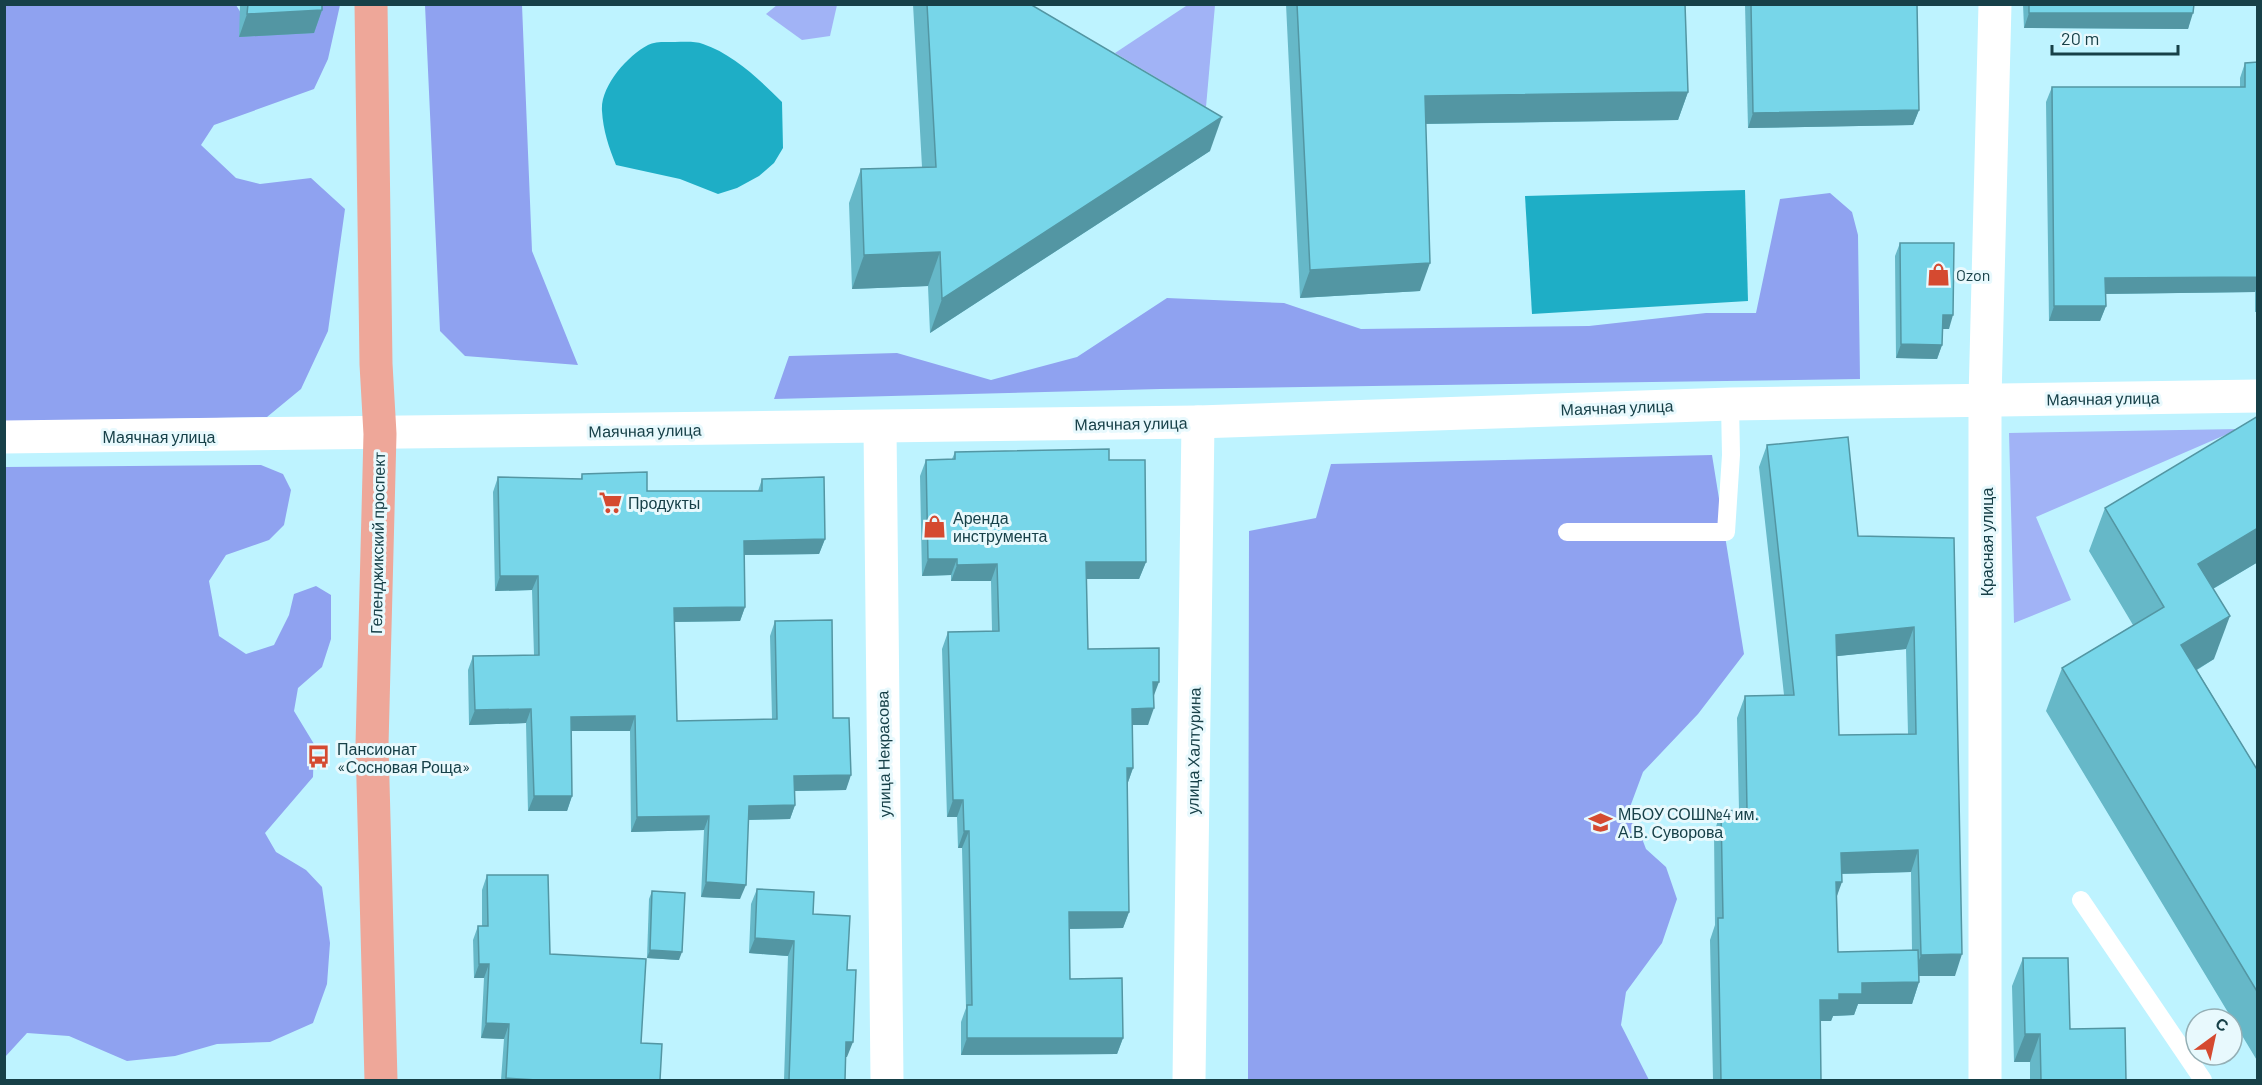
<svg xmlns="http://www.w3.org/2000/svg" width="2262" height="1085" font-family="Barlow,sans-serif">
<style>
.green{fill:#a1b3f6}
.forest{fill:#8fa2f0}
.water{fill:#1eaec6}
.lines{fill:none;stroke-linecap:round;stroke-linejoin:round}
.service{stroke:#fff;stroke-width:18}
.minor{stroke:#fff;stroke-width:33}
.primary{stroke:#eea799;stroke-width:33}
.wall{fill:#66b8c8;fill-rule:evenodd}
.shaded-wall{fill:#5396a3}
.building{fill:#77d6e9;stroke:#5396a3;stroke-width:1.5;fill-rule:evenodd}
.labels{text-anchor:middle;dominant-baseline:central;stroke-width:6;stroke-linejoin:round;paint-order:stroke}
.poi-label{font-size:16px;fill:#174048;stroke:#e8f9fd;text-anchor:start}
.street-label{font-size:16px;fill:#174048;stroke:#e8f9fd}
</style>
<rect width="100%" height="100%" fill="#bef3ff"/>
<g class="green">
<polygon points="1189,4 1215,5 1206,107 1115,53"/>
<polygon points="777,5 837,5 830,36 802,40 766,14"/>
<polygon points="2239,429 2036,517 2071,600 2014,623 2009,433"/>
</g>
<g class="forest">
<polygon points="4,5 236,5 249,26 299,5 340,5 328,59 314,89 214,125 201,145 236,178 260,184 311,178 345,209 328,331 301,389 267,417 5,422"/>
<polygon points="425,5 522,5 532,251 578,365 465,356 440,331"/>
<polygon points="1830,193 1852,212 1858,235 1860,379 1160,389 774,399 789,356 897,353 991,380 1077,357 1167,298 1284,303 1361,329 1589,326 1706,313 1756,313 1780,199"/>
<polygon points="1712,455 1744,654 1698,714 1643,772 1630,807 1646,849 1666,867 1677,899 1662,943 1626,992 1621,1025 1649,1080 1248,1080 1249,531 1316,518 1331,464"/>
<polygon points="261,465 283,474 291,490 284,525 269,540 226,555 209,581 219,636 246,654 274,645 289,615 294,594 316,586 331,595 331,639 322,667 298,688 294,711 314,744 313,777 265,833 276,852 306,870 322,887 330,943 327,984 313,1023 270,1042 217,1044 175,1056 127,1061 69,1036 27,1033 5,1057 5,467"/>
</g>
<g class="water">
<path d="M 675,42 C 684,42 695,41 703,44 C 733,54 760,80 782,102 L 783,148 L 774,163 L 759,176 L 737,188 L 718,194 L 680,179 L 616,165 C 609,148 603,130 602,111 C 600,87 627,56 648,45 C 655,41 667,42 675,42 Z"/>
<polygon points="1745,190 1748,301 1532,314 1525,196"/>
</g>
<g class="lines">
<g class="service">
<polyline points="1567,532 1726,532 1731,455 1730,404"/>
<polyline points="2081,900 2203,1080"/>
</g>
<g class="minor">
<polyline points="880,428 887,1080"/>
<polyline points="4,437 1198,422 1730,404 2258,396"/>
<polyline points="1189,1080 1198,422"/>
<polyline points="1985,1080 1985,399 1995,4"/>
</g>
<polyline class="primary" points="371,4 376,364 380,434 372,745 381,1080"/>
</g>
<g class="wall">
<polygon points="240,4 322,4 322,10 314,33 239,37"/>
<polygon points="913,4 1030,4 1210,151 930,333 928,286 852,289 849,203 861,169 922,167"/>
<polygon points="1286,4 1685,4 1688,92 1678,120 1426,124 1420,291 1300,298"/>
<polygon points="1745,4 1917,4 1919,110 1913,125 1748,128"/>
<polygon points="2023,4 2194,4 2188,29 2024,28"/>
<polygon points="2258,62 2258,312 2255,312 2255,292 2106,294 2106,306 2100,321 2049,321 2046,102 2052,87 2240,87 2240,78 2245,63"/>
<polygon points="1900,243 1949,329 1942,329 1942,345 1937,359 1896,358 1895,256"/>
<polygon points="2258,416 2258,562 2213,589 2214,659 2197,670 2258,771 2258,1062 2046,711 2062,668 2133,625 2089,551 2105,508"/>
<path d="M 1767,445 L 1858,536 L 1954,538 L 1955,976 L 1919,976 L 1919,982 L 1912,1004 L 1858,1004 L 1854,1015 L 1833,1016 L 1831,1021 L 1820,1021 L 1821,1080 L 1713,1080 L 1710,940 L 1715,925 L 1714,833 L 1721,811 L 1739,810 L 1737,718 L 1745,696 L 1784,695 L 1759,467 ZM 1906,649 L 1908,734 L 1839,735 L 1837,656 ZM 1911,872 L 1912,951 L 1838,952 L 1837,896 L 1842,874 Z"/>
<polygon points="955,452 1109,460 1146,562 1139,579 1086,579 1088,649 1153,698 1148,725 1132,725 1133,768 1127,785 1129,912 1123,928 1069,929 1070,979 1123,1038 1117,1054 961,1055 961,1022 966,1008 962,848 958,848 957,817 947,817 942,649 948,632 992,631 991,581 951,581 951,575 922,576 920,476 926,460 952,459"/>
<polygon points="582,474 647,491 758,491 762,479 825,539 819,554 744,555 745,607 740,621 674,622 677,721 772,719 770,636 775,621 833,718 846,790 795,791 795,805 790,819 748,820 740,899 701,897 704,830 631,832 630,731 571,731 572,796 567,811 528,811 526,723 469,725 468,670 473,656 534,655 532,590 495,591 493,492 498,477 581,479"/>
<polygon points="487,875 550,954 641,1043 660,1080 501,1080 504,1039 481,1038 484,978 474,978 473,940 478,926 482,926 482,890"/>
<polygon points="757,889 813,914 847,970 847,1057 845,1057 845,1080 784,1080 788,956 749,953 751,904"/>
<polygon points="652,891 679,960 647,958 649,899"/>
<polygon points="2023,958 2070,1029 2126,1080 2030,1080 2030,1062 2014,1062 2012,986"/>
</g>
<g class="shaded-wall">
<polygon points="322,10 314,33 239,37 247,14"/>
<polygon points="2029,13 2193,13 2188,29 2024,28"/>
<polygon points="1688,92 1678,120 1415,124 1425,96"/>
<polygon points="1919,110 1913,125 1748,128 1753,113"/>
<polygon points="1222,117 1210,151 930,333 942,299"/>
<polygon points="940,252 928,286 852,289 864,255"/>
<polygon points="1430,263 1420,291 1300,298 1310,270"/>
<polygon points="2258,277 2258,284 2255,292 2100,294 2105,278"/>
<polygon points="2054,306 2106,306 2100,321 2049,321"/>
<polygon points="1943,315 1953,315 1949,329 1938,329"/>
<polygon points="1901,344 1942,345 1937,359 1896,358"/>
<polygon points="2258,528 2258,562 2182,607 2198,564"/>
<polygon points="825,539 819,554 738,555 744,541"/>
<polygon points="928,559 957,559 951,575 922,576"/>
<polygon points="1086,562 1146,562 1139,579 1080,579"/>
<polygon points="997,564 991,581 951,581 957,565"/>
<polygon points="500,576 538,576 532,590 495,591"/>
<polygon points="745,607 740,621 668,622 674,608"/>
<polygon points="2230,616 2214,659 2166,688 2181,645"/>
<polygon points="1914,627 1906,649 1829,657 1836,635"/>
<polygon points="1153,682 1159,682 1153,698"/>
<polygon points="1154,708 1148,725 1126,725 1132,709"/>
<polygon points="531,709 526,723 469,725 475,710"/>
<polygon points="635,716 630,731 565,731 571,717"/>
<polygon points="1127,768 1133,768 1127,785"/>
<polygon points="851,775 846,790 789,791 794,776"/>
<polygon points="534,796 572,796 567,811 528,811"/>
<polygon points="953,800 963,800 957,817 947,817"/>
<polygon points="795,805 790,819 744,820 749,806"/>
<polygon points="709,816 704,830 631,832 637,817"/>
<polygon points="964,831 969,831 962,848 958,848"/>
<polygon points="1918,850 1911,872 1833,874 1841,853"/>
<polygon points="706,882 746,885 740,899 701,897"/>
<polygon points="1836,882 1842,882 1834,904"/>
<polygon points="1069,912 1129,912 1123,928 1063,929"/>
<polygon points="755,938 794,941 788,956 749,953"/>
<polygon points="650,950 682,952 679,960 647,958"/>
<polygon points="1962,954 1955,976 1913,976 1921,955"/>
<polygon points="479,964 489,964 484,978 474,978"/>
<polygon points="1919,982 1912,1004 1858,1004 1854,1015 1833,1016 1831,1021 1812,1021 1820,1000 1839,994 1862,983"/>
<polygon points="486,1023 509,1024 504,1039 481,1038"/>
<polygon points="2025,1034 2040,1034 2030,1062 2014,1062"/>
<polygon points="967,1038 1123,1038 1117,1054 961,1055"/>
<polygon points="846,1042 853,1042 847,1057 840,1057"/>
<polygon points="506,1078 537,1080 505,1080"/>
</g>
<g class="building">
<polygon points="248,4 322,4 322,10 247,14"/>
<polygon points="927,4 1030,4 1222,117 942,299 940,252 864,255 861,169 936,167"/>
<polygon points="1297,4 1685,4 1688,92 1425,96 1430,263 1310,270"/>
<polygon points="1751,4 1917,4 1919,110 1753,113"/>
<polygon points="2029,4 2194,4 2193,13 2029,13"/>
<polygon points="2258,62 2258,277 2105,278 2106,306 2054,306 2052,87 2245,87 2245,63"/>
<polygon points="1900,243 1954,243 1953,315 1943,315 1942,345 1901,344"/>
<polygon points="2258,416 2258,528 2198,564 2230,616 2181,645 2258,771 2258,993 2062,668 2164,607 2105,508"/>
<path d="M 1848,437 L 1858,536 L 1954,538 L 1962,954 L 1921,955 L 1918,850 L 1841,853 L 1842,882 L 1836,882 L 1838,952 L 1918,950 L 1919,982 L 1862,983 L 1862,994 L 1839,994 L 1839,1000 L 1820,1000 L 1821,1080 L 1721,1080 L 1718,918 L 1723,918 L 1721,811 L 1747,810 L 1745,696 L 1794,695 L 1767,445 ZM 1914,627 L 1916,734 L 1839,735 L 1836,635 Z"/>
<polygon points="1109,449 1109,460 1145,460 1146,562 1086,562 1088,649 1159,648 1159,682 1153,682 1154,708 1132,709 1133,768 1127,768 1129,912 1069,912 1070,979 1122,978 1123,1038 967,1038 967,1005 972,1005 969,831 964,831 963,800 953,800 948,632 999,631 997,564 957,565 957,559 928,559 926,460 955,459 955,452"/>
<polygon points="647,472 647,491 762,491 762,479 824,477 825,539 744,541 745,607 674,608 677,721 777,719 775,621 832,620 833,718 849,718 851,775 794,776 795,805 749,806 746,885 706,882 709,816 637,817 635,716 571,717 572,796 534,796 531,709 475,710 473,656 539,655 538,576 500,576 498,477 582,479 582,474"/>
<polygon points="487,875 548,875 550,954 646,959 641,1043 662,1044 660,1080 537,1080 506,1078 509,1024 486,1023 489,964 479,964 478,926 488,926"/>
<polygon points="757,889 814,892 813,914 850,916 847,970 856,970 853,1042 846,1042 845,1080 789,1080 794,941 755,938"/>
<polygon points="652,891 685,893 682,952 650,950"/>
<polygon points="2023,958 2068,958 2070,1029 2125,1028 2126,1080 2041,1080 2040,1034 2025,1034"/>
</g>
<defs>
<symbol id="shop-bare" viewBox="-9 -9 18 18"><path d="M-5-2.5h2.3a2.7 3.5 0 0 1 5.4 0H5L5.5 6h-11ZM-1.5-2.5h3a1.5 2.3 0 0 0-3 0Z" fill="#d54a30" stroke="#e8f9fd" stroke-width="2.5" paint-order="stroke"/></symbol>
<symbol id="supermarket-bare" viewBox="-9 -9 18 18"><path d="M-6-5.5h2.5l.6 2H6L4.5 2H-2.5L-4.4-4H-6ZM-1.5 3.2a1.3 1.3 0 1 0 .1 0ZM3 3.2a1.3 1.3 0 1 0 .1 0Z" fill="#d54a30" stroke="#e8f9fd" stroke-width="2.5" paint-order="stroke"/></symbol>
<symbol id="bus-bare" viewBox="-9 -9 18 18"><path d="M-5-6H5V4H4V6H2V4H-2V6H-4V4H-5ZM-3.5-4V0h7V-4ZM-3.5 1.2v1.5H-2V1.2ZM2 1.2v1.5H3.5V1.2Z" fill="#d54a30" stroke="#e8f9fd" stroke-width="2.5" paint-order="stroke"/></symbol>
<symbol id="school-bare" viewBox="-9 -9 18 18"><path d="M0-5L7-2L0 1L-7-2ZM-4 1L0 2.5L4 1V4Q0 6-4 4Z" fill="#d54a30" stroke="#e8f9fd" stroke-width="2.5" paint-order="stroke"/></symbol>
</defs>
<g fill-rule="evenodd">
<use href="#shop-bare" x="1922" y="258" width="33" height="33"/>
<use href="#supermarket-bare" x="594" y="486" width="33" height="33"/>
<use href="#shop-bare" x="918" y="510" width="33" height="33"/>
<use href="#bus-bare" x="302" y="740" width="33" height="33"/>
<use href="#school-bare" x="1584" y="806" width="33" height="33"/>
</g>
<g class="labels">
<g class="poi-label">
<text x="1956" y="274">Ozon</text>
<text x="628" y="502">Продукты</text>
<text x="953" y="517">Аренда<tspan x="953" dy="18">инструмента</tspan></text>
<text x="337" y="748">Пансионат<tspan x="337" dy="18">«Сосновая Роща»</tspan></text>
<text x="1618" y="813">МБОУ СОШ№4 им.<tspan x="1618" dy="18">А.В. Суворова</tspan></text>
</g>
<g class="street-label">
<text transform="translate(2103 398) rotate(-1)">Маячная улица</text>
<text transform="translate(1617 407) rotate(-2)">Маячная улица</text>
<text transform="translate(1131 423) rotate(-1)">Маячная улица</text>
<text transform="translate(645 430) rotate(-1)">Маячная улица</text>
<text x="159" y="436">Маячная улица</text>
<text transform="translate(1986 542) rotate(-90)">Красная улица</text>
<text transform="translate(377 543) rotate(-89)">Геленджикский проспект</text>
<text transform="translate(1193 751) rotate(-89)">улица Халтурина</text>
<text transform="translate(883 754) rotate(-91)">улица Некрасова</text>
</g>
</g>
<rect width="2262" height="1085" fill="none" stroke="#174048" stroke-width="12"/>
<g transform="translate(2214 1037) rotate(33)"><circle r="28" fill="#e8f9fd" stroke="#94afb5" stroke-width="1.5"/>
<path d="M0-4.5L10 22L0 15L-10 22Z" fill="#d54a30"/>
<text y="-9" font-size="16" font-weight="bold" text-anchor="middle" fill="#174048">С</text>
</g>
<path d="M2052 45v9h126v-9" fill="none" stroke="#174048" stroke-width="3"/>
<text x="2061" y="45" font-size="18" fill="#174048" stroke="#e8f9fd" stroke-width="4.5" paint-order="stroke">20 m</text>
</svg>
